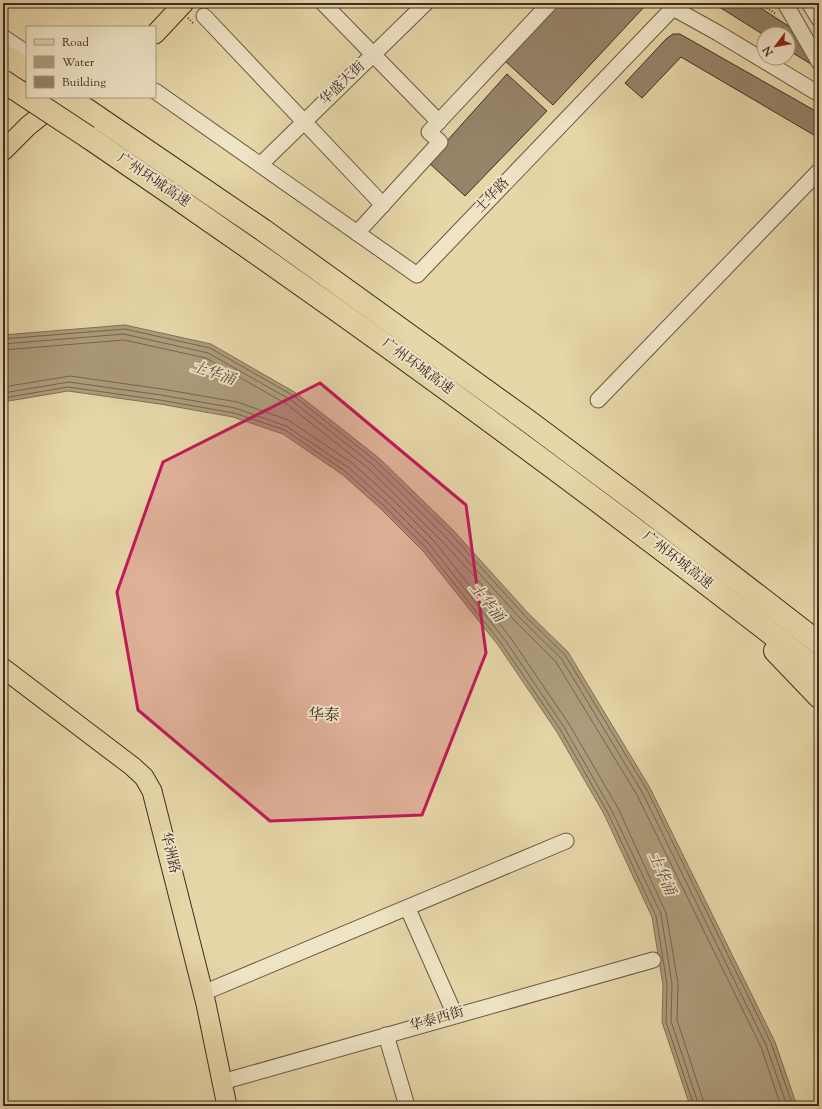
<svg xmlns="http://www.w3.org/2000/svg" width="822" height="1109" font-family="'Sorts Mill Goudy','Noto Serif SC',serif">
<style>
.water{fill:#ad9c7b;stroke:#816f59}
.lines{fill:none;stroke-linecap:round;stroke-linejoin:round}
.shore{stroke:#766450;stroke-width:1}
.building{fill:#968469;stroke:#3f2c25}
.minor-casing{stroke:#695646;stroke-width:17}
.major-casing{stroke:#3f2c25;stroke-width:21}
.highway-casing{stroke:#3f2c25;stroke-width:24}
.path{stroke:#3f2c25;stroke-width:2;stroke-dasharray:1 2;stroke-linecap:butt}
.minor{stroke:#efe4c6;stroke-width:15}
.major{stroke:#e6d6a8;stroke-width:19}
.highway{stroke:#e6d6a8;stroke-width:22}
.highway-bridge-casing{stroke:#3f2c25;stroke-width:24;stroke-linecap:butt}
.highway-bridge{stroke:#e6d6a8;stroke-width:22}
.marked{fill:#c2185b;fill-opacity:0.2;stroke:#c2185b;stroke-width:3;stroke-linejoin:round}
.labels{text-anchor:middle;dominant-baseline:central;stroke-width:4;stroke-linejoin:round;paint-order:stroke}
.street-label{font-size:14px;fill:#3f2c25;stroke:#efe4c6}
.water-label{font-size:15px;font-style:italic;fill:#5a483a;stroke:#efe4c6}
.quarter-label{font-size:16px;fill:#3f2c25;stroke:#efe4c6}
</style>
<rect width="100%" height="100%" fill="#e6d6a8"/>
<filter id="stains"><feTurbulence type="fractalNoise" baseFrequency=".005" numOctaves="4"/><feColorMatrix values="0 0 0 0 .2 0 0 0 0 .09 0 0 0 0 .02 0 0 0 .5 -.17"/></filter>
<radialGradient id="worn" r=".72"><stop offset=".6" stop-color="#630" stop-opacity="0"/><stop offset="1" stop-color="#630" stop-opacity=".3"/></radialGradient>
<polygon class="water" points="125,325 211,344 296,393 379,458 453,530 528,613 568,652 650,788 775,1042 797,1106 690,1106 662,1022 663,985 652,917 604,814 557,732 498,645 423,551 381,509 343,475 283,434 233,417 160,404 68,391 3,402 3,335"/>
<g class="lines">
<g class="shore">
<polyline points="3,339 125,329 210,348 294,396 376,461 450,533 525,616 565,655 647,790 771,1043 793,1106"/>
<polyline points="3,344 124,334 208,353 291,400 373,465 446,537 521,619 561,658 642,792 766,1045 787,1106"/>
<polyline points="3,350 124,340 206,358 288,405 369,469 442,541 517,623 556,662 637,795 761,1047 781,1106"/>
<polyline points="3,387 70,376 162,389 237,402 288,420 352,463 391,498 434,541 510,637 569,724 618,808 666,913 678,983 677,1020 705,1106"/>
<polyline points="3,393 69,382 161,395 235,408 286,426 349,468 387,502 430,545 505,640 564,727 612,811 661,914 672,984 671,1021 699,1106"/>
<polyline points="3,398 68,387 160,400 234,413 285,430 346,472 384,506 426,548 501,643 560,729 608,813 656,916 667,984 666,1022 694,1106"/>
</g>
</g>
<g class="building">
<polygon points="558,3 635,3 644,7 553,105 504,60"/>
<polygon points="713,3 753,3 799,33 819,69 788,50 788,34 764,35"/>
<polygon points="673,34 680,34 819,113 819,138 681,57 642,98 625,83 666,39"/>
<polygon points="507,74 547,111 465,196 428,162"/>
</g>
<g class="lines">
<defs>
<g id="minor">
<polyline points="323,3 439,122"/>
<polyline points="785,3 819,62"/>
<polyline points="809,3 819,19"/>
<polyline points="204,16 383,205"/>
<polyline points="3,37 27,53"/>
<polyline points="155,91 417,275 673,8 718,33 819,94"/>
<polyline points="261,164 426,3"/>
<polyline points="357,233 440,142 429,132 550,3"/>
<polyline points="598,400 819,171"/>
<polyline points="408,909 455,1015"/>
<polyline points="203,993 566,841"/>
<polyline points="386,1035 407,1106"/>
<polyline points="222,1082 653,960"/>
</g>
<g id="major">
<polyline points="155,34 184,3"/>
<polyline points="3,151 28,126 64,97"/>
<polyline points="3,668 132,766 144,777 152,791 206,1004 227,1106"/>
</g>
<g id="highway">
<polyline points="3,55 27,70"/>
<polyline points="68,97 263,230 528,421 639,504 819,643"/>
<path d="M 88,137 C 338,307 581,484 819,671"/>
<polyline points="775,651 819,697"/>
</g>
</defs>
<use href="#minor" class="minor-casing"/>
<use href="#major" class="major-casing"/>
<use href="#highway" class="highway-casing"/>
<g class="path">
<polyline points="759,3 776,14"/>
<polyline points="188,18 194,24"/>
</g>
<use href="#minor" class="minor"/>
<use href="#major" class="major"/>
<use href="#highway" class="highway"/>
<defs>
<polyline id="highway-bridge" points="3,81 88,137"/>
</defs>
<use href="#highway-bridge" class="highway-bridge-casing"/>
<use href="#highway-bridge" class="highway-bridge"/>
</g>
<path class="marked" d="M 320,383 L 466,505 L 486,653 L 422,815 L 270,821 L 138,710 L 117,592 L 163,462 Z"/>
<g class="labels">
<g class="street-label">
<text transform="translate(343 84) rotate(-44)">华盛大街</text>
<text transform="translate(153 181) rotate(34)">广州环城高速</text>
<text transform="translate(493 196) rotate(-46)">土华路</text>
<text transform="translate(417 367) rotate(36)">广州环城高速</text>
<text transform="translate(677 561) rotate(38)">广州环城高速</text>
<text transform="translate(169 853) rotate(76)">华洲路</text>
<text transform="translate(437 1020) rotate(-16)">华泰西街</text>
</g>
<g class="water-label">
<text transform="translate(213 374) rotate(19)">土华涌</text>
<text transform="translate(486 603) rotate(51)">土华涌</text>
<text transform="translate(661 874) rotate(66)">土华涌</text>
</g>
<g class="quarter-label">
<text x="324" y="716">华泰</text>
</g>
</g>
<rect width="822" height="1109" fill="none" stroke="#e6d6a8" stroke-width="16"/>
<rect x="4" y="4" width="814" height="1101" fill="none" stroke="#3f2c25" stroke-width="2"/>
<rect x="8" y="8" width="806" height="1093" fill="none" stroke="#3f2c25"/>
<rect x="26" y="26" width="130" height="72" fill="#efe4c6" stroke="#a99a86"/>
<rect x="34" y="39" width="20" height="6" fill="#e6d6a8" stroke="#a99a86"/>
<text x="62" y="46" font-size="12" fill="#3f2c25">Road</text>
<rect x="34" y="56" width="20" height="12" fill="#ad9c7b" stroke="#a99a86"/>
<text x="62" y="66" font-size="12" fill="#3f2c25">Water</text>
<rect x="34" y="76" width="20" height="12" fill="#968469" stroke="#a99a86"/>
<text x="62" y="86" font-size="12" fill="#3f2c25">Building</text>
<g transform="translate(776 46) rotate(238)"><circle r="19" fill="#efe4c6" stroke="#a99a86"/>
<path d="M0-3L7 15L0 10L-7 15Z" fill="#8f2418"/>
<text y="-6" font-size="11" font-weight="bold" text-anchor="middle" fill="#3f2c25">N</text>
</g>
<rect width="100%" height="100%" filter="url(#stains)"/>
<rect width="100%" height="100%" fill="url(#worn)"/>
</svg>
